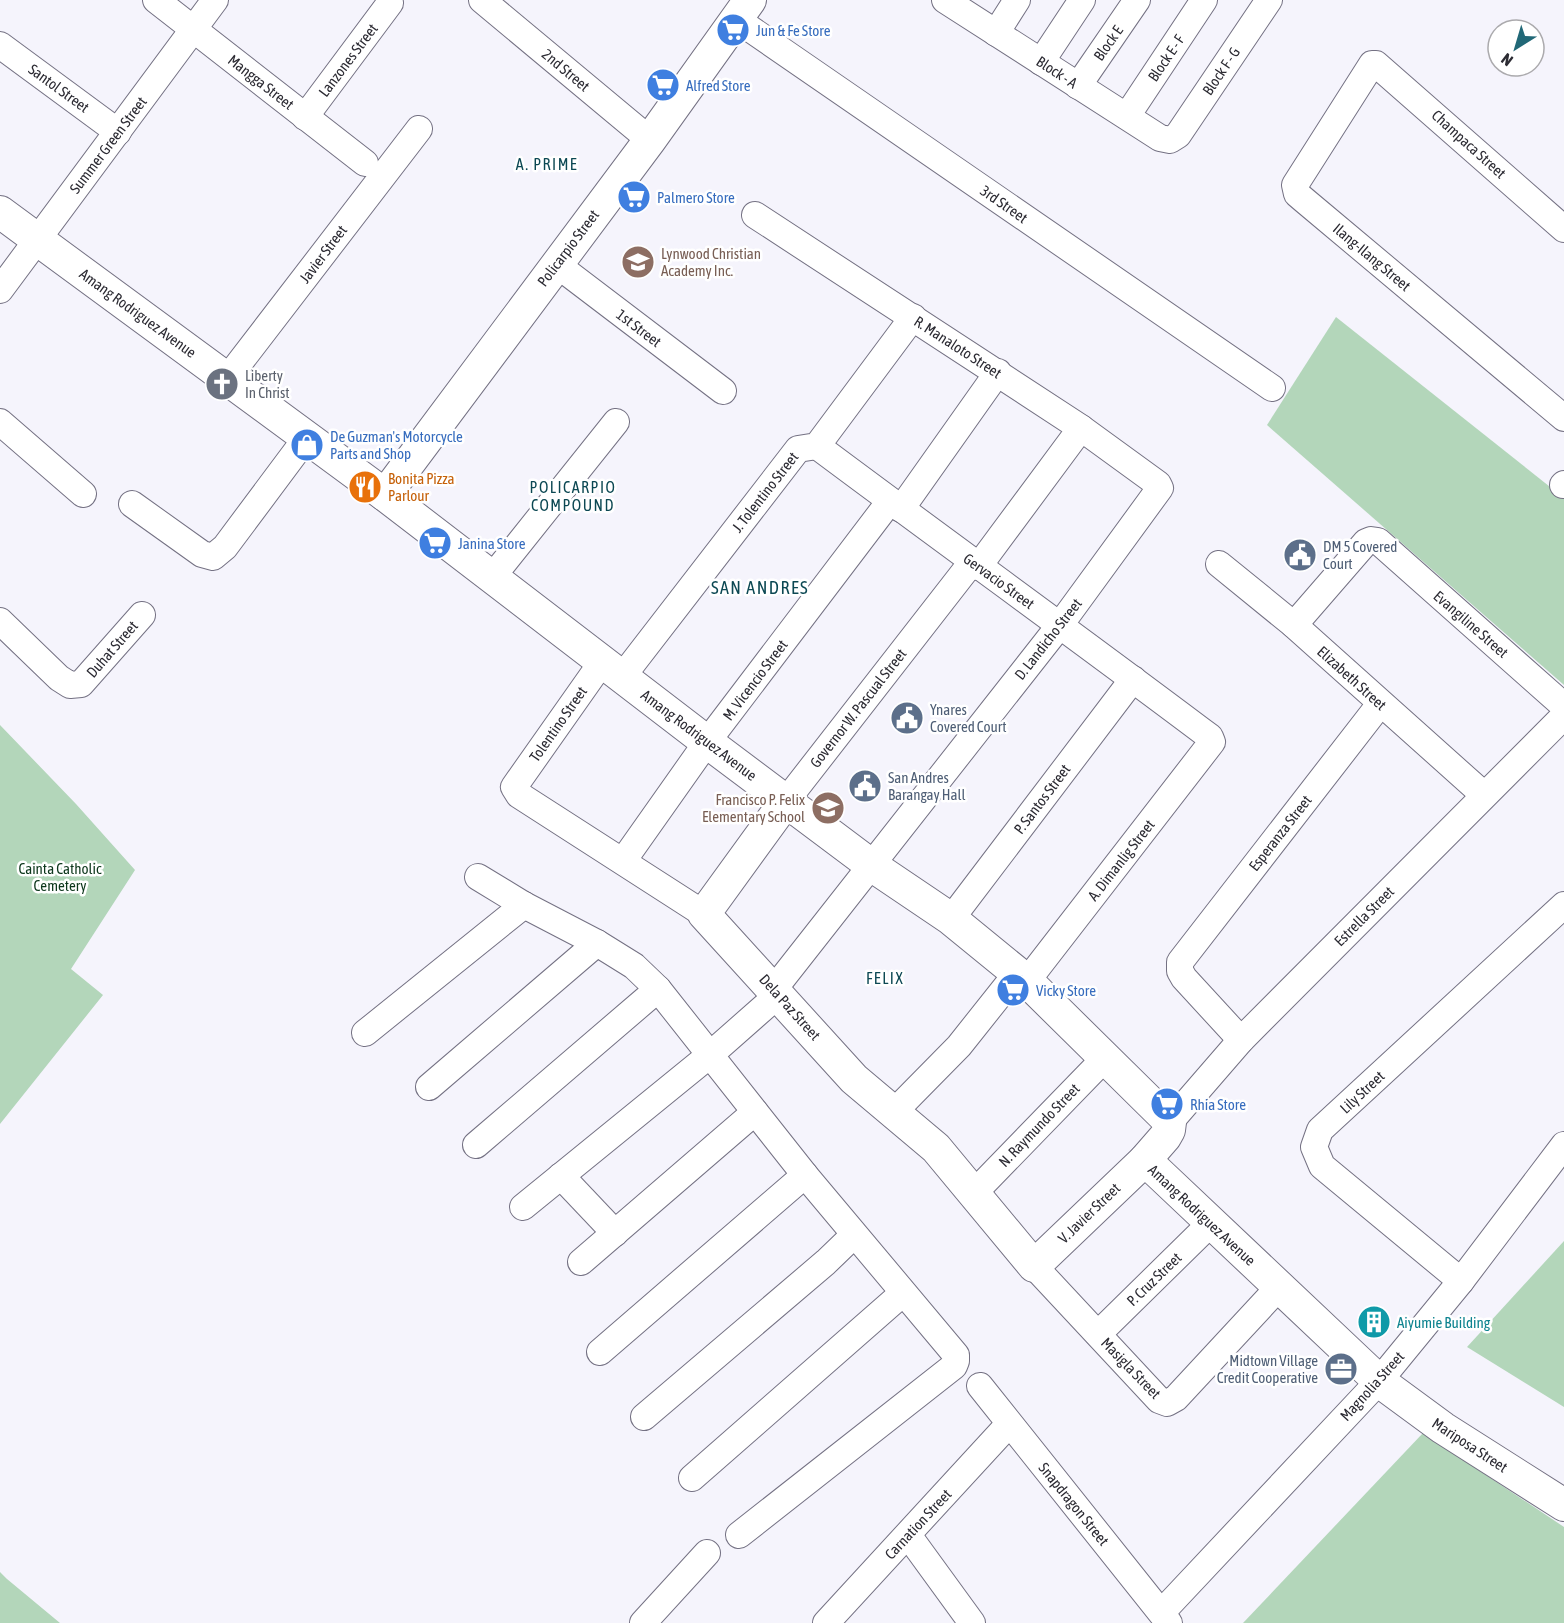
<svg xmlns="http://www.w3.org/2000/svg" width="1564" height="1623" font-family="'Asap Condensed',sans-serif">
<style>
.green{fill:#b3d6ba}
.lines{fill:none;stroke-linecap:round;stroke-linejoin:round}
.minor-casing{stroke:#747183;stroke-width:28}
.tertiary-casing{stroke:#747183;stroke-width:34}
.minor{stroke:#fff;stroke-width:26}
.tertiary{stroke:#fff;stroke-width:32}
.labels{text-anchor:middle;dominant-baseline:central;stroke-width:5;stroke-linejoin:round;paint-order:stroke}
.shop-label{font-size:15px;fill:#366cbe;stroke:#fff;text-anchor:start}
.street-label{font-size:15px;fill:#2c2b33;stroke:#fff}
.education-label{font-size:15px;fill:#785e54;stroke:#fff;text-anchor:start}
.worship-label{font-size:15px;fill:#5b616d;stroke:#fff;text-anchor:start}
.food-label{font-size:15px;fill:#c56008;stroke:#fff;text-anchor:start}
.service-label{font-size:15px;fill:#4e5e75;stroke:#fff;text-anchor:start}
.park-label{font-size:15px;fill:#0d371c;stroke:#fff}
.culture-label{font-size:15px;fill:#0d838f;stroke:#fff;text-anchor:start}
.neighbourhood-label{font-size:16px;letter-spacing:1.5px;fill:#0c4853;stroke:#fff}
.quarter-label{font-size:18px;letter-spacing:1.5px;fill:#0c4853;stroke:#fff}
</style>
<rect width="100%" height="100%" fill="#f5f4fc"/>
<g class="green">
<polygon points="1336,317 1564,498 1564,685 1267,425"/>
<polygon points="0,725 76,804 135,870 71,969 103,995 0,1124"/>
<polygon points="1564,1241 1564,1407 1467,1347"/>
<polygon points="1423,1433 1564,1527 1564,1623 1243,1623"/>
<polygon points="0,1572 7,1579 60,1623 0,1623"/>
</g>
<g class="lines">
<defs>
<g id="minor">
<polyline points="156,0 365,163"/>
<polyline points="482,0 650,140"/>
<polyline points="945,0 1160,138 1170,140 1178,135 1269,0"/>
<polyline points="736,19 1272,388"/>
<polyline points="996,33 1017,0"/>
<polyline points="0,45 118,132"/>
<polyline points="1041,62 1082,0"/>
<polyline points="1078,86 1137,0"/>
<polyline points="1127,116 1204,0"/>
<polyline points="305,117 390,3"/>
<polyline points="755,215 1081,428 1158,484 1160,488 1060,625 774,989"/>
<polyline points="1564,229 1376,64 1372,64 1295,185 1297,194 1304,200 1564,418"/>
<polyline points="556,264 723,391"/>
<polyline points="0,290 215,0"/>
<polyline points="227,379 419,129"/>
<polyline points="0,422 83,494"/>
<path d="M 817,446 C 948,544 1080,639 1210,737 L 1212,742 L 1027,981"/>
<polyline points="1563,485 1564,484"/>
<polyline points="132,504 202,554 213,557 225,547 307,437"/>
<polyline points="901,509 998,372"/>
<polyline points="1219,564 1294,625 1484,795"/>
<polyline points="978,567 1081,428"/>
<polyline points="493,576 616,422"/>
<polyline points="0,621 59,678 70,685 81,684 142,615"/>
<polyline points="1294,625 1366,542 1371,540 1378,541 1564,706"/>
<polyline points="602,662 514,787 519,795 704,914"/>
<polyline points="622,677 798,449 817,446 913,317"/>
<polyline points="786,801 972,562"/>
<polyline points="623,861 707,742 890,501"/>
<polyline points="478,877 524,905 597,943 634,966 658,989 805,1175 956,1355 956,1361 954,1366 739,1535"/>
<polyline points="951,919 1133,679"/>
<polyline points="365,1033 524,905"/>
<polyline points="1241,1040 1184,978 1180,971 1180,962 1380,704"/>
<polyline points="429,1087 597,943"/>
<polyline points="894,1112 959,1046 1017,973"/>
<polyline points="1170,1122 1241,1040 1564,716"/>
<polyline points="476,1145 658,989"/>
<polyline points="561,1176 615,1233"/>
<polyline points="974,1193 1105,1058"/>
<polyline points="523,1207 711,1054 779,994"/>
<polyline points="581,1262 755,1112"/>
<polyline points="1034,1266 1159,1400 1167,1403 1176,1398 1279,1287"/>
<polyline points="1461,1281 1322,1166 1314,1147 1320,1130 1564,905"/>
<polyline points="1098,1334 1211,1223"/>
<polyline points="600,1352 805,1175"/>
<polyline points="980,1386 1169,1623"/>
<polyline points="644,1417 826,1262 854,1235"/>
<polyline points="692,1478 903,1293"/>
<polyline points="908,1535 972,1623"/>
<polyline points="1162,1612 1379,1381 1461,1281 1564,1145"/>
<polyline points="643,1623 707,1553"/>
<polyline points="826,1623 1009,1424"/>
</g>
<g id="tertiary">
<polyline points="0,212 385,495 707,742 871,865 951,919 1027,981 1170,1122 1169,1130 1165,1137 1145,1160 1034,1266 936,1148 854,1079 704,914 786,801"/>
<polyline points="385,495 650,140 750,0"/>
<polyline points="1145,1160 1379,1381 1443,1428 1564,1505"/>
</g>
</defs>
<use href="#minor" class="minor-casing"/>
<use href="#tertiary" class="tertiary-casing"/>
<use href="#minor" class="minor"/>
<use href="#tertiary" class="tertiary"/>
</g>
<defs>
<symbol id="supermarket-disc" viewBox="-11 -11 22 22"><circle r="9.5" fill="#3f7fe0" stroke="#fff"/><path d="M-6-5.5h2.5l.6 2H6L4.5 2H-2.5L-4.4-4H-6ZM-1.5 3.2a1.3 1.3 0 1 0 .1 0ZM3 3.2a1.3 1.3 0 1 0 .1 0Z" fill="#fff"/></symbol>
<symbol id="school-disc" viewBox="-11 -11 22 22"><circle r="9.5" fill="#8d6e63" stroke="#fff"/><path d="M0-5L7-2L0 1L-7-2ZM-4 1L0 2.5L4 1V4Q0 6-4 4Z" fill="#fff"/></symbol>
<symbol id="church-disc" viewBox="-11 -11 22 22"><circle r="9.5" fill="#6b7280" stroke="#fff"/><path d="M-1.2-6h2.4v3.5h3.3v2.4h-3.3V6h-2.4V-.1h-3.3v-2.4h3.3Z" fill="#fff"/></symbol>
<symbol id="shop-disc" viewBox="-11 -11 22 22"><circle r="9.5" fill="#3f7fe0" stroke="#fff"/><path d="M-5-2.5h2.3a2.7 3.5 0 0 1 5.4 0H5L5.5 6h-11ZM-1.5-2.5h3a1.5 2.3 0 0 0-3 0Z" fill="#fff"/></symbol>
<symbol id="restaurant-disc" viewBox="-11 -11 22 22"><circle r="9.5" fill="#e8710a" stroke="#fff"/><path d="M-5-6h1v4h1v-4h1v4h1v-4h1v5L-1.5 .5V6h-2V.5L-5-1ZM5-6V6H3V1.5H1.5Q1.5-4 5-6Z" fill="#fff"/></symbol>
<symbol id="civic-disc" viewBox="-11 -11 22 22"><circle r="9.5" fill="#5c6f8a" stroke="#fff"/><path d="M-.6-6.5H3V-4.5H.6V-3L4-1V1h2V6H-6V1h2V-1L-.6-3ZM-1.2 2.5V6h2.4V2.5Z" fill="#fff"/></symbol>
<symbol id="building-disc" viewBox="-11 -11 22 22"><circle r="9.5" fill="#0f9aa8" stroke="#fff"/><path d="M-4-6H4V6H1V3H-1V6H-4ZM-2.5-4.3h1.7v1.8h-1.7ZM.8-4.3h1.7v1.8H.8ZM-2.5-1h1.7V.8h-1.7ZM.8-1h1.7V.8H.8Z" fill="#fff"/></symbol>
<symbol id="office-disc" viewBox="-11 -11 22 22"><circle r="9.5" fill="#5c6f8a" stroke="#fff"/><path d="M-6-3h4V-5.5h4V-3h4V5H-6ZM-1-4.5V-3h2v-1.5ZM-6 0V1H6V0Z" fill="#fff"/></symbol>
</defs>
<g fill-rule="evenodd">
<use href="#supermarket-disc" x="714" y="11" width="38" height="38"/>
<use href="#supermarket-disc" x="644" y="66" width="38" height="38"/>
<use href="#supermarket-disc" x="615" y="178" width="38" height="38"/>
<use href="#school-disc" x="619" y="243" width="38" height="38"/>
<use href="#church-disc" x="203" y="365" width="38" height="38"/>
<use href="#shop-disc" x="288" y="426" width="38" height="38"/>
<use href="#restaurant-disc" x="346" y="468" width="38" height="38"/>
<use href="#supermarket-disc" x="416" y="524" width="38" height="38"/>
<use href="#civic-disc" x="1281" y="536" width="38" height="38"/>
<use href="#civic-disc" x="888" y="699" width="38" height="38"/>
<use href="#civic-disc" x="846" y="767" width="38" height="38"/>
<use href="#school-disc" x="809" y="789" width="38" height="38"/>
<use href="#supermarket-disc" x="994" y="971" width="38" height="38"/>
<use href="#supermarket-disc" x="1148" y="1085" width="38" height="38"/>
<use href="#building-disc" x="1355" y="1303" width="38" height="38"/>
<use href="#office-disc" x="1322" y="1350" width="38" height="38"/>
</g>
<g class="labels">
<g class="shop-label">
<text x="756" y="30">Jun &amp; Fe Store</text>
<text x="686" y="85">Alfred Store</text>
<text x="657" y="197">Palmero Store</text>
<text x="330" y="436">De Guzman's Motorcycle<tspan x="330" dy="17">Parts and Shop</tspan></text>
<text x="458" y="543">Janina Store</text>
<text x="1036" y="990">Vicky Store</text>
<text x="1190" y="1104">Rhia Store</text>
</g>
<g class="street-label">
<text transform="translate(1108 43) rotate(-55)">Block E</text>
<text transform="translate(1166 58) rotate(-56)">Block E - F</text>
<text transform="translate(348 60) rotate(-53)">Lanzones Street</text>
<text transform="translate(566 70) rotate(40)">2nd Street</text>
<text transform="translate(1221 71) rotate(-56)">Block F - G</text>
<text transform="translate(1057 72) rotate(33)">Block - A</text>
<text transform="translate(261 82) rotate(38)">Mangga Street</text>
<text transform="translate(59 88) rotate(36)">Santol Street</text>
<text transform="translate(1469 144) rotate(42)">Champaca Street</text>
<text transform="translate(108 145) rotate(-53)">Summer Green Street</text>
<text transform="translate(1004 204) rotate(35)">3rd Street</text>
<text transform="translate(568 248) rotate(-53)">Policarpio Street</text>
<text transform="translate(323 254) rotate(-53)">Javier Street</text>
<text transform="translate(1372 257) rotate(40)">Ilang-Ilang Street</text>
<text transform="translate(138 313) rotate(36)">Amang Rodriguez Avenue</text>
<text transform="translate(639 328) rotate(37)">1st Street</text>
<text transform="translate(958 347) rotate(33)">R. Manaloto Street</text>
<text transform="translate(765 492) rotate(-52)">J. Tolentino Street</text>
<text transform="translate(999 581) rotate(36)">Gervacio Street</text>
<text transform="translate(1471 624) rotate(41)">Evangiline Street</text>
<text transform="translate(1048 639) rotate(-52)">D. Landicho Street</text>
<text transform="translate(112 649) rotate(-49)">Duhat Street</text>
<text transform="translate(1352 678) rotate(42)">Elizabeth Street</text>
<text transform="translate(755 680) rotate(-53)">M. Vicencio Street</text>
<text transform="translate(858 708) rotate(-52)">Governor W. Pascual Street</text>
<text transform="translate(558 724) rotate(-55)">Tolentino Street</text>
<text transform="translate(699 735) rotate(37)">Amang Rodriguez Avenue</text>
<text transform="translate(1042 799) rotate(-53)">P. Santos Street</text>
<text transform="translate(1280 833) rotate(-52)">Esperanza Street</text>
<text transform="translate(1121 860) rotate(-52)">A. Dimanlig Street</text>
<text transform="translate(1364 916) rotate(-45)">Estrella Street</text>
<text transform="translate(790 1007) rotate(48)">Dela Paz Street</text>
<text transform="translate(1362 1092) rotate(-43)">Lily Street</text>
<text transform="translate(1039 1125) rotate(-46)">N. Raymundo Street</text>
<text transform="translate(1089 1213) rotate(-44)">V. Javier Street</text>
<text transform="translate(1202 1215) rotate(43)">Amang Rodriguez Avenue</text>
<text transform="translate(1154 1279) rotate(-44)">P. Cruz Street</text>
<text transform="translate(1131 1368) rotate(46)">Masigla Street</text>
<text transform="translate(1372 1386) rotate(-48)">Magnolia Street</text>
<text transform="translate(1470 1445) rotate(33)">Mariposa Street</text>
<text transform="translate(1074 1504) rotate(51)">Snapdragon Street</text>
<text transform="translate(918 1524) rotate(-47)">Carnation Street</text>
</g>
<g class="education-label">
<text x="661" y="253">Lynwood Christian<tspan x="661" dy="17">Academy Inc.</tspan></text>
<text x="805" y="799" text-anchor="end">Francisco P. Felix<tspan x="805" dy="17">Elementary School</tspan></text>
</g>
<g class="worship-label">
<text x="245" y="375">Liberty<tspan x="245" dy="17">In Christ</tspan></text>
</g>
<g class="food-label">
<text x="388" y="478">Bonita Pizza<tspan x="388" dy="17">Parlour</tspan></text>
</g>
<g class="service-label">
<text x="1323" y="546">DM 5 Covered<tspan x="1323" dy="17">Court</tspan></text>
<text x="930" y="709">Ynares<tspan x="930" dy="17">Covered Court</tspan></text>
<text x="888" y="777">San Andres<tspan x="888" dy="17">Barangay Hall</tspan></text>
<text x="1318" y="1360" text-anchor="end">Midtown Village<tspan x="1318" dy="17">Credit Cooperative</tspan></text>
</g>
<g class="park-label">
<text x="60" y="868">Cainta Catholic<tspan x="60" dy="17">Cemetery</tspan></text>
</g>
<g class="culture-label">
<text x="1397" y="1322">Aiyumie Building</text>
</g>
<g class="neighbourhood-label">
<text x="547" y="164">A. PRIME</text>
<text x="573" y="487">POLICARPIO<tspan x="573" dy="18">COMPOUND</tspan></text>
<text x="885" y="978">FELIX</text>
</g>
<g class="quarter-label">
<text x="760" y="587">SAN ANDRES</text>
</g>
</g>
<g transform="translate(1516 48) rotate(217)"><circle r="28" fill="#ffffff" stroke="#abaaad" stroke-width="1.5"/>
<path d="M0-4.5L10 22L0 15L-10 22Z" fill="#216877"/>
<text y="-9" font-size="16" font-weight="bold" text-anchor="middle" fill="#2c2b33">N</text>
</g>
</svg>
